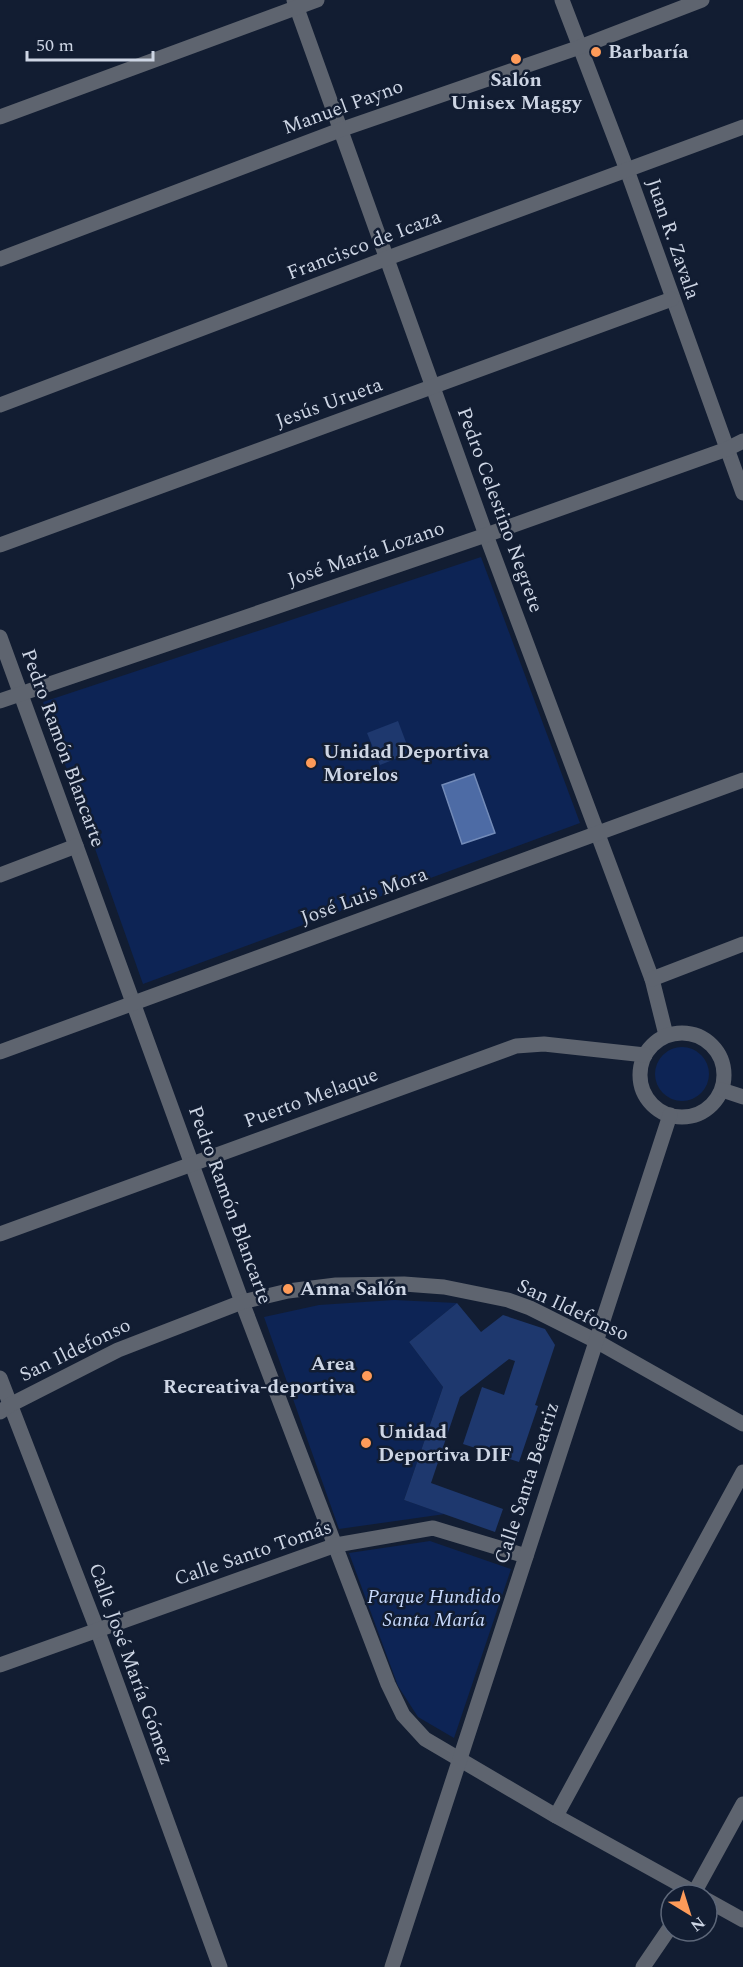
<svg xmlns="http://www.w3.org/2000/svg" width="743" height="1967" font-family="Spectral,serif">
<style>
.green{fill:#0d2455}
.water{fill:#4d6ba5;stroke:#738bb8;stroke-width:1.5}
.building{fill:#1e386e}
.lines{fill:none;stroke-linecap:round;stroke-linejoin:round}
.minor{stroke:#5e646f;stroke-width:15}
.poi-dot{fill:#fe9b59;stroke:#121d32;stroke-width:2}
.labels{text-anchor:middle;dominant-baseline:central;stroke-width:5;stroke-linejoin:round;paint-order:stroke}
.poi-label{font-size:20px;font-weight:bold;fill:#cdd5e4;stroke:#121d32;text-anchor:start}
.street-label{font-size:20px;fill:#cdd5e4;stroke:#121d32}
.park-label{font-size:20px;font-style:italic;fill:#c8dafd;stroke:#121d32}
</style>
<rect width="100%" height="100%" fill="#121d32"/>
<g class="green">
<polygon points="481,557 580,823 143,984 43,702"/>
<circle cx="682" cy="1074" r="27"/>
<polygon points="394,1300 457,1303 409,1342 443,1387 404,1500 445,1514 339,1529 264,1317 319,1305"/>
<polygon points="430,1541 511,1569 454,1738 418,1717 398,1686 349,1553"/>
</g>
<polygon class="water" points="474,774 495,833 462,844 442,785"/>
<g class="building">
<polygon points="398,721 410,753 380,765 367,733"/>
<polygon points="457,1303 481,1332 503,1315 545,1329 555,1345 535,1405 538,1406 519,1462 463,1444 482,1387 504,1395 515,1361 509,1359 460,1397 431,1483 503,1509 495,1532 404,1500 443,1387 409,1342"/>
</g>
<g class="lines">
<g class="minor">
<polyline points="294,0 486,535 652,979 666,1035"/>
<polyline points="562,0 627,170 743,493"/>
<polyline points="0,117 317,0"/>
<polyline points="0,259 340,130 580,47 702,0"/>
<polyline points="0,405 385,259 743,127"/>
<polyline points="0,545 672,299"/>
<polyline points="0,637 242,1302 388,1684 403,1715 425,1739 556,1816 699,1895"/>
<polyline points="0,701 486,535 727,449 743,441"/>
<polyline points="0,875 76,846"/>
<polyline points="652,979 743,944"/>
<circle cx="682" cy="1075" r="42"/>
<polyline points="0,1052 743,780"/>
<polyline points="722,1090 743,1097"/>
<polyline points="0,1234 516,1046 544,1044 645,1055"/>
<polyline points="0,1378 97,1629 220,1967"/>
<polyline points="0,1412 10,1405 118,1350 242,1302 288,1291 336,1285 404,1284 444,1287 508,1300 530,1308 596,1341 743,1424"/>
<polyline points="0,1665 336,1545 433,1528 526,1556"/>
<polyline points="556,1816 743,1472"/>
<polyline points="693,1895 743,1804"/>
<polyline points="707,1900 743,1920"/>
<polyline points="392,1967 670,1115"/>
<polyline points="643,1967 671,1926"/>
</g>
</g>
<g class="poi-dot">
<circle cx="596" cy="52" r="6"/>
<circle cx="516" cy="59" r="6"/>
<circle cx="311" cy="763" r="6"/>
<circle cx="288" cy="1289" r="6"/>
<circle cx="367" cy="1376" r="6"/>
<circle cx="366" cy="1443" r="6"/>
</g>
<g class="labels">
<g class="poi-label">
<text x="608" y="52">Barbaría</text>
<text x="516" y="80" text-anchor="middle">Salón<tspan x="516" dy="23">Unisex Maggy</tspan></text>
<text x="323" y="752">Unidad Deportiva<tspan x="323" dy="23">Morelos</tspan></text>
<text x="300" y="1289">Anna Salón</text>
<text x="355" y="1364" text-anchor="end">Area<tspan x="355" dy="23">Recreativa-deportiva</tspan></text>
<text x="378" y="1432">Unidad<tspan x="378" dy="23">Deportiva DIF</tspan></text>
</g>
<g class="street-label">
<text transform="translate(343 107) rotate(-20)">Manuel Payno</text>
<text transform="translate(673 239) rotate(71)">Juan R. Zavala</text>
<text transform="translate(364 245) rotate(-21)">Francisco de Icaza</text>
<text transform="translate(329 403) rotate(-20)">Jesús Urueta</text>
<text transform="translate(500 510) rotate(70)">Pedro Celestino Negrete</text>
<text transform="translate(366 554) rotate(-19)">José María Lozano</text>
<text transform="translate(63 748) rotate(70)">Pedro Ramón Blancarte</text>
<text transform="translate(364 896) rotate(-20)">José Luis Mora</text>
<text transform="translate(311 1098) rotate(-20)">Puerto Melaque</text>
<text transform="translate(230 1205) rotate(70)">Pedro Ramón Blancarte</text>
<text transform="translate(573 1310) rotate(25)">San Ildefonso</text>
<text transform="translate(75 1350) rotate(-26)">San Ildefonso</text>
<text transform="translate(527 1483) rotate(-72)">Calle Santa Beatriz</text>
<text transform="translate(253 1553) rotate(-19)">Calle Santo Tomás</text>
<text transform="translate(131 1664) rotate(70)">Calle José María Gómez</text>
</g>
<g class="park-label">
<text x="434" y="1597">Parque Hundido<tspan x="434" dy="23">Santa María</tspan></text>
</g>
</g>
<g transform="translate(689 1913) rotate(142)"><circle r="28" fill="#121d32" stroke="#5d6779" stroke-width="1.5"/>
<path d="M0-4.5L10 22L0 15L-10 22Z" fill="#fe9b59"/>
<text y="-9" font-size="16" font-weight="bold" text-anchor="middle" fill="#cdd5e4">N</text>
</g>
<path d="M27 51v9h126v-9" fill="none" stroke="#cdd5e4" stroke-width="3"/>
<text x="36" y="51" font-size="18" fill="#cdd5e4" stroke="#121d32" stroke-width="4.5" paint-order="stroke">50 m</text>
</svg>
